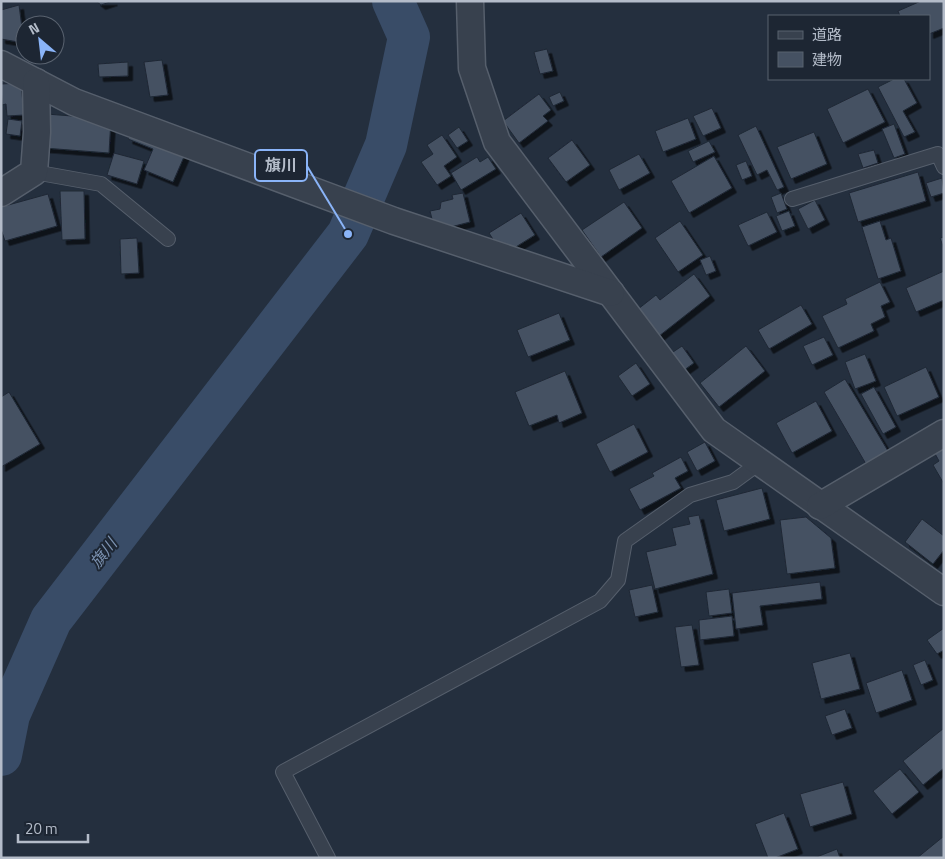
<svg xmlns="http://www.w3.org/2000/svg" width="945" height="859" font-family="'Titillium Web','Noto Sans JP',sans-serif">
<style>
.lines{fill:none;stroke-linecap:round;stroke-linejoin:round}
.river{stroke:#394c67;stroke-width:42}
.building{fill:#455162;stroke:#1f2835;filter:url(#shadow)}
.service-casing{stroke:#565f6c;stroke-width:16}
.minor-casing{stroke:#565f6c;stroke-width:29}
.service{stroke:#38414e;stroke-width:14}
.minor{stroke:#38414e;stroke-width:26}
.labels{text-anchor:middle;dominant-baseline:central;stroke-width:4;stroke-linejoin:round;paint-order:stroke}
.water-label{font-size:16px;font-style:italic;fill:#7c92b1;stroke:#1d2633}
.leader{fill:none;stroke:#8ab4f8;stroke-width:2}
.callout-dot{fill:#8ab4f8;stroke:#1d2633;stroke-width:2}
.callout{fill:#1d2633;stroke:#8ab4f8;stroke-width:2}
.callout-label{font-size:16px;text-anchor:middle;font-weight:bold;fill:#b4bcc9}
</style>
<defs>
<filter id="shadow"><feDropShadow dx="4.5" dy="4.5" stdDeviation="0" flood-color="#0009"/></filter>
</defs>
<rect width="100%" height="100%" fill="#242f3e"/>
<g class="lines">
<polyline class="river" points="1,755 9,715 51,620 348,234 386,145 409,37 393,1"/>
</g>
<g class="building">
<polygon points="96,1 113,1 101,5"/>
<polygon points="921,1 944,1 944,28 929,34 929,16 900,16 898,11"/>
<polygon points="19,5 24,43 1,39 1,10"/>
<polygon points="547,49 553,71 540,74 534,52"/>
<polygon points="162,60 168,95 150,97 144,62"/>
<polygon points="128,62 128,76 99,77 98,64"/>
<polygon points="894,79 904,79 917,103 903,111 915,132 904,137 878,87"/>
<polygon points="21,83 24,115 7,116 6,104 2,105 1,84"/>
<polygon points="868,89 885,122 843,143 827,109"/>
<polygon points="560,92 564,101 553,106 549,97"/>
<polygon points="539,94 551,110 543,116 548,121 519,143 503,121"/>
<polygon points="712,108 721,128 703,136 693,116"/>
<polygon points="46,114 111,119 109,153 44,148"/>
<polygon points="688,118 696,139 663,152 655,131"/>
<polygon points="8,119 22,121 20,136 6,134"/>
<polygon points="894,124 905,154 894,158 882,129"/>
<polygon points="756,126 784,187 777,190 767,170 757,175 738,135"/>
<polygon points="459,127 468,141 457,148 448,135"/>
<polygon points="132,128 187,150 173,182 144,170 153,149 128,139"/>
<polygon points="814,132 827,164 791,179 777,147"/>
<polygon points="442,135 457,157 444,166 451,176 437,185 421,162 433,154 427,145"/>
<polygon points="572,140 590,165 566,182 548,158"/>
<polygon points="709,141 715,152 693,162 688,151"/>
<polygon points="874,150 878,163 863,168 858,154"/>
<polygon points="114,153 144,161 137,184 107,175"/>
<polygon points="639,154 650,173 619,190 609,170"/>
<polygon points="714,156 732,188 689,213 671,181"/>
<polygon points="477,157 480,162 488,157 496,169 461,190 451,173"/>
<polygon points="746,161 752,176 742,180 736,165"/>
<polygon points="918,172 926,201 858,222 849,193"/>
<polygon points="942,178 944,193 931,197 926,183"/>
<polygon points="60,191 84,191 85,239 62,240"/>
<polygon points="463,193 470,222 435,231 430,211 440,209 441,202 453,199 452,195"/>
<polygon points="781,193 787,209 777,213 771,197"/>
<polygon points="48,194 57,226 5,241 1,229 1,207"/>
<polygon points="815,200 825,220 808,229 798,209"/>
<polygon points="624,202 642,228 601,257 582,230"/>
<polygon points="789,211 795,226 782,231 776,216"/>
<polygon points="767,212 777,232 748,246 738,225"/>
<polygon points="521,213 535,235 503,255 489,233"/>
<polygon points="680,221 703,255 678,272 655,238"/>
<polygon points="880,221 886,240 891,238 901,271 878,279 862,227"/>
<polygon points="944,237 944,249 940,238"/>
<polygon points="137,238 139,273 121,274 120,239"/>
<polygon points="710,256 716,271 706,275 700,260"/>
<polygon points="944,271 944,300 916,312 906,288"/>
<polygon points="694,274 710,296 654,340 633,313 656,295 660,300"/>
<polygon points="880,282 890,302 881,306 885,317 871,324 874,331 838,348 822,316 847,304 845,299"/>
<polygon points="801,305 812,324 769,349 758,330"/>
<polygon points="559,313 570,340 528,357 517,330"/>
<polygon points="824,337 833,355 812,365 803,346"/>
<polygon points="682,346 694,363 680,373 667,356"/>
<polygon points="746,346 765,371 719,407 700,383"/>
<polygon points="865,354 876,381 855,389 845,362"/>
<polygon points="636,363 650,384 632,396 618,376"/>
<polygon points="926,367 939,397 897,416 884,387"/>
<polygon points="565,371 582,413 559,423 557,415 529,426 515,392"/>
<polygon points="845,379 888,451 866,464 824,392"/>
<polygon points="874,387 896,427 883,434 861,394"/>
<polygon points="9,392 40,444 1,467 1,397"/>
<polygon points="816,401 832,431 792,453 776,423"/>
<polygon points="634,424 648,452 610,472 596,444"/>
<polygon points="705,442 715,461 697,471 687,452"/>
<polygon points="944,444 944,484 933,465 939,461 933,450"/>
<polygon points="681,457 688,471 675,478 681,488 640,510 629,489 654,476 652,473"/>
<polygon points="762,488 770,519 724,531 716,500"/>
<polygon points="699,515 713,574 655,589 646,552 676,545 672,528 690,524 688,517"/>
<polygon points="806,517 831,538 835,568 787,574 780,520"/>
<polygon points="922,519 944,536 944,550 933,564 905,542"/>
<polygon points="820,582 822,599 760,606 763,625 736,629 732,593"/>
<polygon points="652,585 658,612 635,617 629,590"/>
<polygon points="729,589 732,613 709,616 706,592"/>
<polygon points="732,616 734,636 700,640 699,620"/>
<polygon points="692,625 699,665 681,667 675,627"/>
<polygon points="944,628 944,650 937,654 927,640"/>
<polygon points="850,653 860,689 821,699 812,663"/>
<polygon points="925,660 933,680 921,685 913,665"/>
<polygon points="902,670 912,700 876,713 866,683"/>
<polygon points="845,709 852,728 832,735 825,716"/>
<polygon points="944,728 944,768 923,785 903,761"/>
<polygon points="900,769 919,792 892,814 873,791"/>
<polygon points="843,782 852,814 810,827 800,794"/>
<polygon points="784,813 798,849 775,858 768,858 755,824"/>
<polygon points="944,836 944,858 917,858"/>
<polygon points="837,849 840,858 814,858"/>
</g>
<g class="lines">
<defs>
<g id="service">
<polyline points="34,172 101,184 168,239"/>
<polyline points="792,199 938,154 944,167"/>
<polyline points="328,858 283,772 600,601 618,580 625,541 690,495 733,482 759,463"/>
</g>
<g id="minor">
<polyline points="470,1 472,68 497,142 714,430 944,592"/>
<polyline points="1,64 74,102 394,221 611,293"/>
<polyline points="1,193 34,172 37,132 36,82"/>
<polyline points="820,506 944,433"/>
</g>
</defs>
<use href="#service" class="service-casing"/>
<use href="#minor" class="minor-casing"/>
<use href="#service" class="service"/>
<use href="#minor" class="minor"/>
</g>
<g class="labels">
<g class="water-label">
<text transform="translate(103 553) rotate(-52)">旗川</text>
</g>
</g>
<path class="leader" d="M348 234L307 166"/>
<circle class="callout-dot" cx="348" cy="234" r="5"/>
<rect class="callout" x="255" y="150" width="52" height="31" rx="5"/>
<g class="callout-label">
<text x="281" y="171">旗川</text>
</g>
<rect width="945" height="859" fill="none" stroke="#b4bcc9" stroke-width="5"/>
<rect x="768" y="15" width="162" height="65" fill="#1d2633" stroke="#59626f"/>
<rect x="778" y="31" width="25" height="8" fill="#38414e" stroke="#59626f"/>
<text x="812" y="40" font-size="15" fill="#b4bcc9">道路</text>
<rect x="778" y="52" width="25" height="15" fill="#455162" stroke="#59626f"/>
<text x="812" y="65" font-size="15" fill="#b4bcc9">建物</text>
<g transform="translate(40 40) rotate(332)"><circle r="24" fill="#1d2633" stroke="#59626f"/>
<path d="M0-4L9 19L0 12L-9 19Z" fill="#8ab4f8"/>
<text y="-8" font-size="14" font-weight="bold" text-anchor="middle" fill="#b4bcc9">N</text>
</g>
<path d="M18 834v8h70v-8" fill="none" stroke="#b4bcc9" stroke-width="2.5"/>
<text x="25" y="834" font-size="15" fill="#b4bcc9" stroke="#1d2633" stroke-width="4" paint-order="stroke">20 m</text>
</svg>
